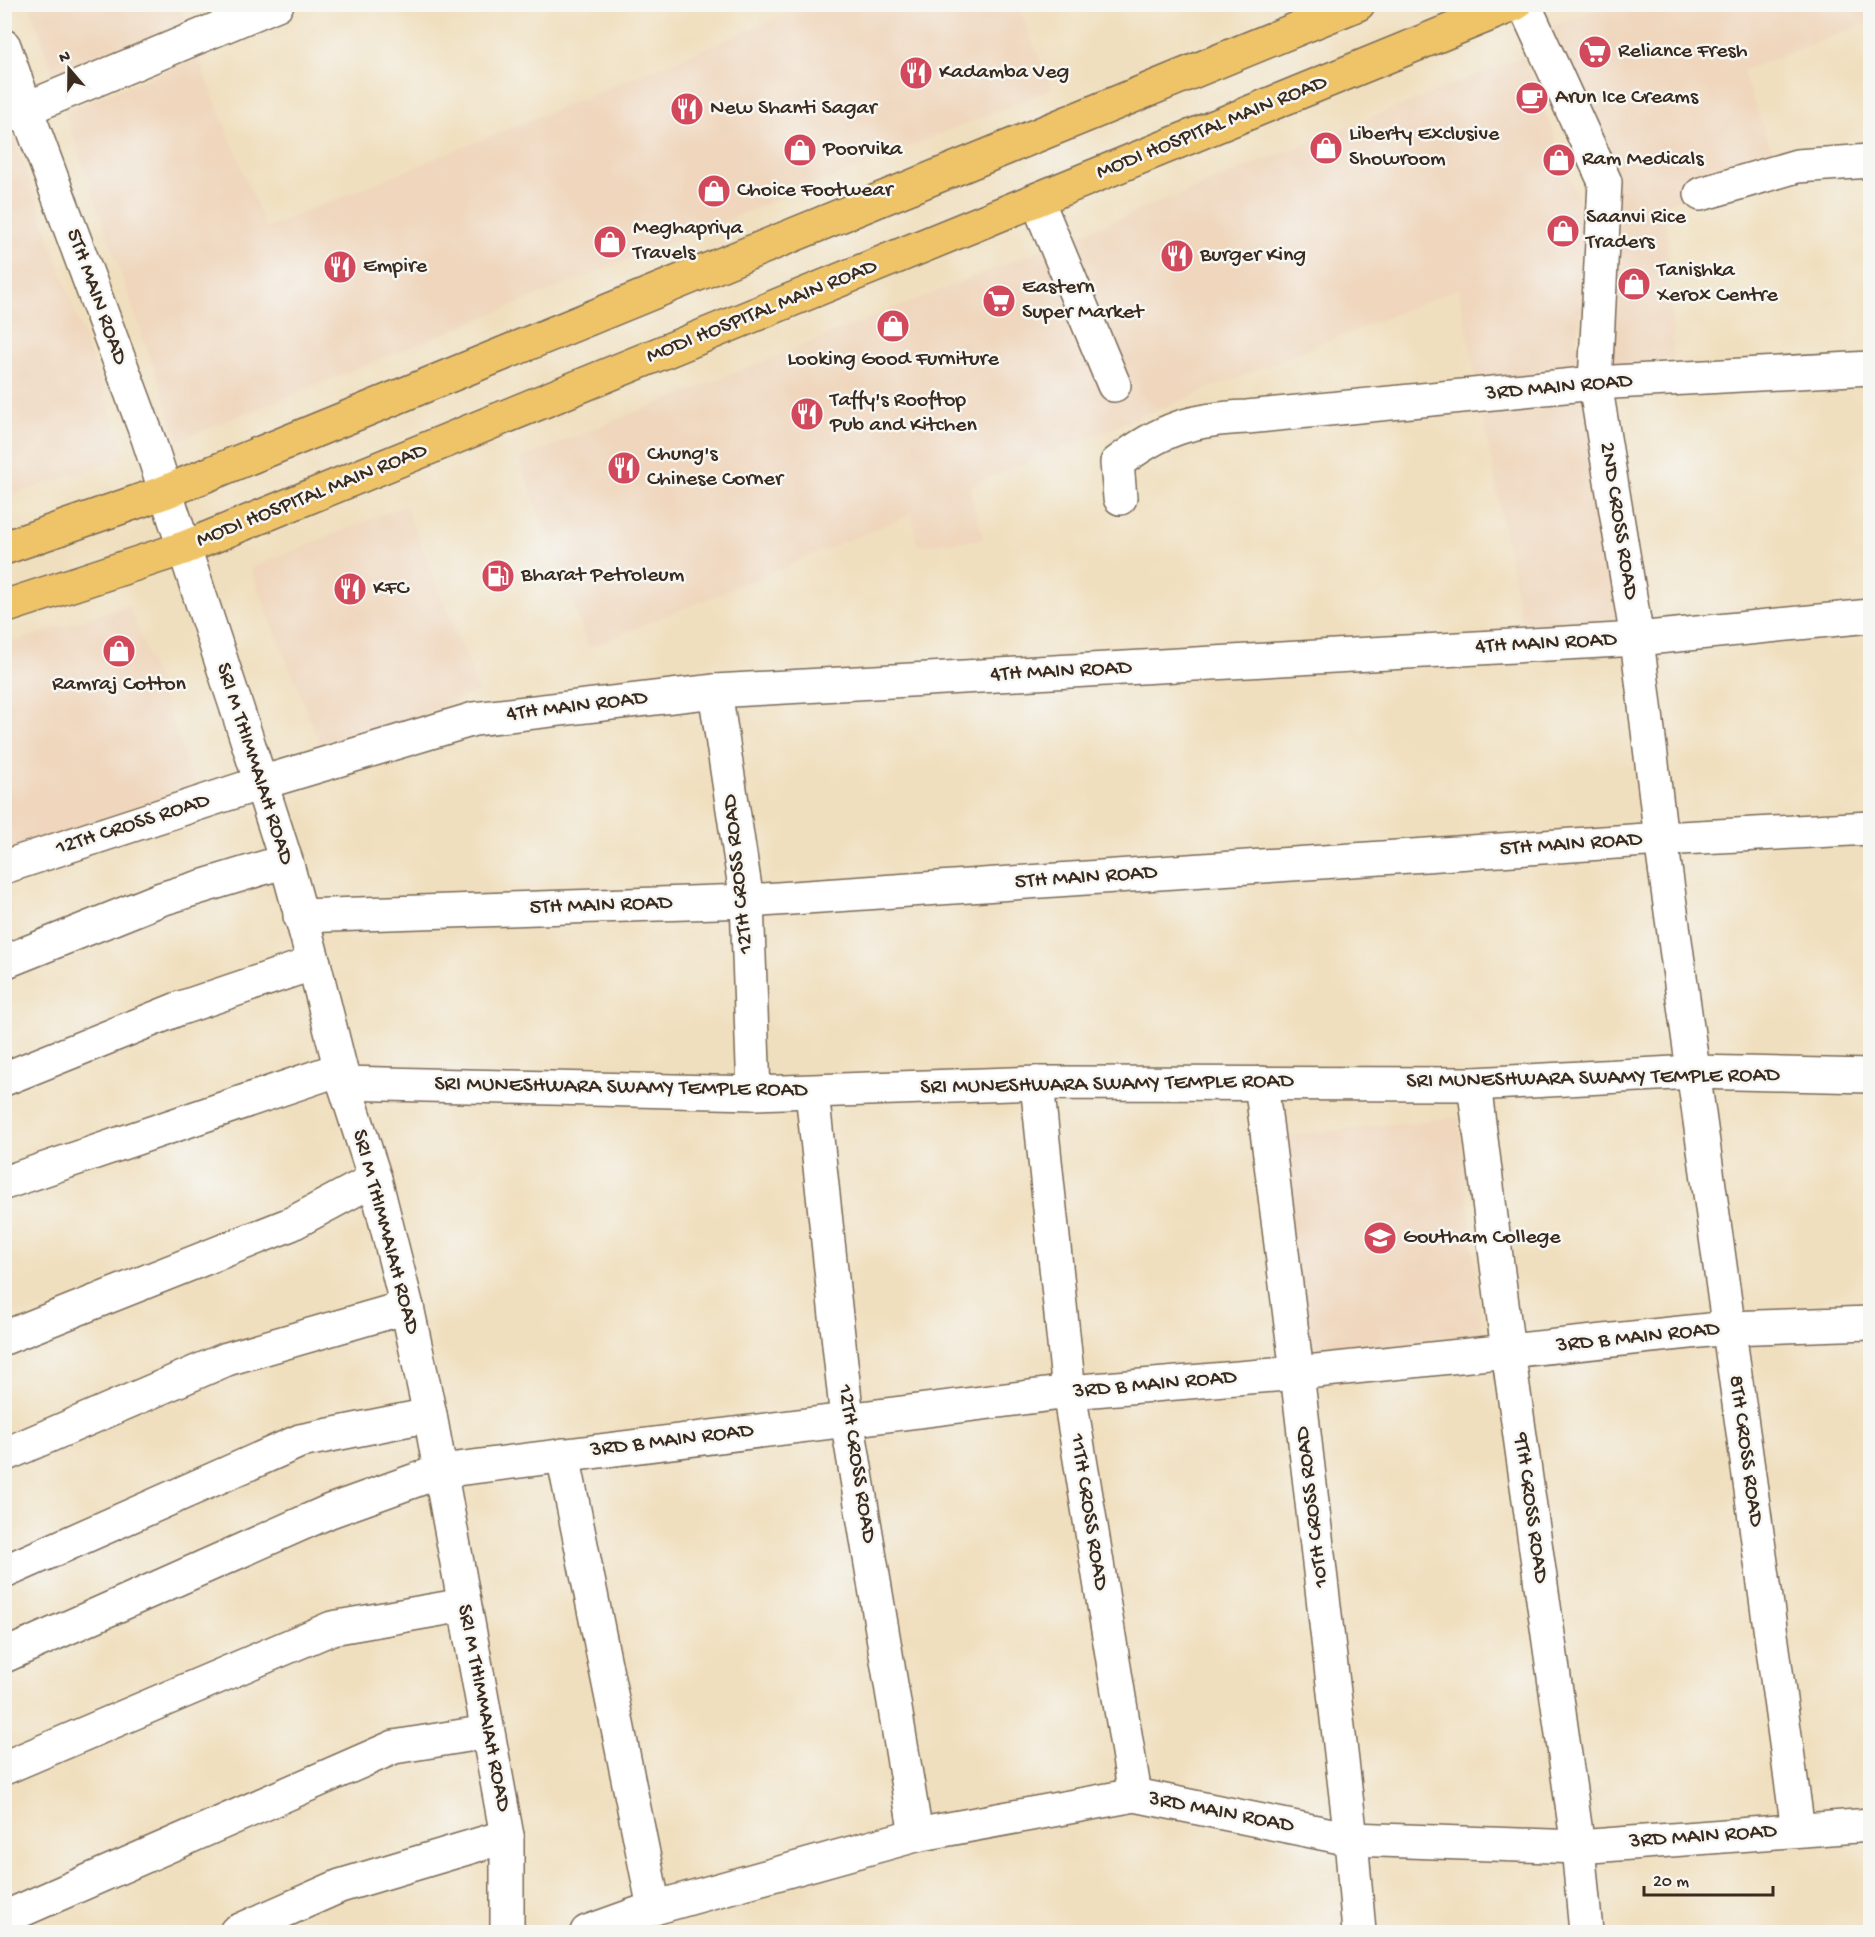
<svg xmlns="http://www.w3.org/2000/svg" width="1875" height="1937" font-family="'Gochi Hand',sans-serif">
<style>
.built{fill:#efd6bc}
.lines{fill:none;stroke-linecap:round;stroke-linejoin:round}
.minor-casing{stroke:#7a6956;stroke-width:36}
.major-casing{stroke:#7a6956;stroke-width:36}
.minor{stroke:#fff;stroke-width:33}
.major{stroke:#efc469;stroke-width:33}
.labels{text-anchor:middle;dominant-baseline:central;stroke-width:5;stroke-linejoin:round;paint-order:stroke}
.poi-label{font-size:22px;fill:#3b2a1e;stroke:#f6f6f2;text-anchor:start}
.street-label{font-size:22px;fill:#3b2a1e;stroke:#f6f6f2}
</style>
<rect width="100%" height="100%" fill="#f6f6f2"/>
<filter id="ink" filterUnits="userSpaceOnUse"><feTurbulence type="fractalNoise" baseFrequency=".0167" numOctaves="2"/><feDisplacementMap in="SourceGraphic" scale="12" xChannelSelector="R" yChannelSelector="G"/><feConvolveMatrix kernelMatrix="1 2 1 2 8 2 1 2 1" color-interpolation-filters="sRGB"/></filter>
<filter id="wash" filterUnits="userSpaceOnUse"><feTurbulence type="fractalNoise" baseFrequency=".008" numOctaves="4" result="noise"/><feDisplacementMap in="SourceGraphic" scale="24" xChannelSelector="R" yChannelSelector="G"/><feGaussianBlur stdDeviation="1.35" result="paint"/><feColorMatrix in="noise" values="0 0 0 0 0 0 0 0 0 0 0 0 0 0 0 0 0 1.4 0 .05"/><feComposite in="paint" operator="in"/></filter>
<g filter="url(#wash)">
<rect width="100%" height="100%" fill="#f0dfbe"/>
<g class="built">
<polygon points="30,5 179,5 186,25 55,81"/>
<polygon points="810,5 1018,5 1052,89 179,440 64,111 198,58 266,228"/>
<polygon points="1607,5 1870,5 1870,22 1742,71 1777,163 1665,204 1674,359 1610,365 1620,212 1551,27"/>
<polygon points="1524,56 1594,239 1576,338 1618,619 1523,631 1459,288 969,486 983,539 917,546 912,514 589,648 519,459"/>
<polygon points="4,109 126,457 5,497 4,497"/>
<polygon points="405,505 479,691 324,754 250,568"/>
<polygon points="129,605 204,807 5,853 4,645"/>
<polygon points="1458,1117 1483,1340 1303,1360 1278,1137"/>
</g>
</g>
<g filter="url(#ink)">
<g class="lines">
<defs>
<g id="minor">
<polyline points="1524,4 1605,182 1595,383 1637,639 1661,839 1798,1830"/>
<polyline points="4,46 26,109 148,438 242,724 286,861 314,963 344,1083 375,1179 407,1307 430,1415 507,1836 507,1932"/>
<polyline points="4,118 277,4"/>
<polyline points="1701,194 1797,166 1870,161"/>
<polyline points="1037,200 1114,385"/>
<path d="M 1120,498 L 1117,463 C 1161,429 1192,419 1247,417 L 1595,383 L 1870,368"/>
<polyline points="715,691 747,901 754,1093"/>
<polyline points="4,867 261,783 474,719 715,691 1637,639 1870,616"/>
<polyline points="300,916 747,901 1661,839 1870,828"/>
<polyline points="4,962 161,899 286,861"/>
<polyline points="4,1079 178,1009 314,963"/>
<polyline points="344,1083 754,1093 1037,1083 1474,1084 1693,1072 1870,1076"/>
<polyline points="1037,1083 1069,1392 1135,1795"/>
<polyline points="1261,1083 1297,1373 1351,1839 1359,1932"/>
<polyline points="1474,1084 1508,1351 1578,1847 1586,1932"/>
<polyline points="812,1092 847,1419 916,1835"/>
<polyline points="4,1183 340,1069"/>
<polyline points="4,1338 291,1224 375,1179"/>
<polyline points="4,1455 227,1359 407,1307"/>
<polyline points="563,1455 654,1908"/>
<polyline points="4,1572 300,1441 430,1415"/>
<polyline points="4,1656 330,1511 441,1471 1069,1392 1297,1373 1728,1328 1870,1323"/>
<polyline points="4,1768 332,1628 464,1605"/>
<polyline points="4,1918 394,1747 487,1732"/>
<polyline points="236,1932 340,1886 507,1836"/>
<polyline points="587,1932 654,1908 916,1835 1135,1795 1351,1839 1578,1847 1870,1825"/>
</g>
<g id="major">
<polyline points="4,548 165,492 1358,4"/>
<polyline points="4,607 184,548 1515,4"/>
</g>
</defs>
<use href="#minor" class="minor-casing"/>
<use href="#major" class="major-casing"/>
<use href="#minor" class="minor"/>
<use href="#major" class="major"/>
</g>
</g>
<defs>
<symbol id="supermarket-disc" viewBox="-11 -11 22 22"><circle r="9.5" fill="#d1495b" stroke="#f6f6f2"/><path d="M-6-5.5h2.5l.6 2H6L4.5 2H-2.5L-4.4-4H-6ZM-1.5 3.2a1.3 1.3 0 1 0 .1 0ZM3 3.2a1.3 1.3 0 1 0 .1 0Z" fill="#fff"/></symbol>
<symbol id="restaurant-disc" viewBox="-11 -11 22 22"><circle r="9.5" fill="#d1495b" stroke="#f6f6f2"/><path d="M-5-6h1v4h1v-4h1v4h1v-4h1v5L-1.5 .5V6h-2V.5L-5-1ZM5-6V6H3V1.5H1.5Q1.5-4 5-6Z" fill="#fff"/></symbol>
<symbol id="cafe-disc" viewBox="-11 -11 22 22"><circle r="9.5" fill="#d1495b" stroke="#f6f6f2"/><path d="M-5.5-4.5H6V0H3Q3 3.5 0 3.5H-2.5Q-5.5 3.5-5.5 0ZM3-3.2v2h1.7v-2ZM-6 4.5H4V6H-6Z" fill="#fff"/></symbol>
<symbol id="shop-disc" viewBox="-11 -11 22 22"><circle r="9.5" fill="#d1495b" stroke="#f6f6f2"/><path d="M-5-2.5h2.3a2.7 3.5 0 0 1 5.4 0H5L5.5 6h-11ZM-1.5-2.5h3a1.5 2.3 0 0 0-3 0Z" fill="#fff"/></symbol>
<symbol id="fuel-disc" viewBox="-11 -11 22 22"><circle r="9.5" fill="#d1495b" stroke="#f6f6f2"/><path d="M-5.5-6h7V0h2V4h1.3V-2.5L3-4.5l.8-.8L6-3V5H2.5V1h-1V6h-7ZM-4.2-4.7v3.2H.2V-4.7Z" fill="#fff"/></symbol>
<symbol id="university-disc" viewBox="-11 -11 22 22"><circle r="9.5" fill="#d1495b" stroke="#f6f6f2"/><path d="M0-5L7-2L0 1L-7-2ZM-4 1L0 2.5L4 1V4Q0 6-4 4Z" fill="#fff"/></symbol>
</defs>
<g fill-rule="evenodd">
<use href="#supermarket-disc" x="1576" y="33" width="38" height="38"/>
<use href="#restaurant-disc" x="897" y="54" width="38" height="38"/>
<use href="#cafe-disc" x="1513" y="79" width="38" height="38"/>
<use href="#restaurant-disc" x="668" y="90" width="38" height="38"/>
<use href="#shop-disc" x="1307" y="129" width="38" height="38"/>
<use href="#shop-disc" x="781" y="131" width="38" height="38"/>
<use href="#shop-disc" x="1540" y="141" width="38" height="38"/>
<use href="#shop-disc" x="695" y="172" width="38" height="38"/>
<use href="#shop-disc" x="1544" y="212" width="38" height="38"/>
<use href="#shop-disc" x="591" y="223" width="38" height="38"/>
<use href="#restaurant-disc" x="1158" y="237" width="38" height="38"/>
<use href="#restaurant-disc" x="321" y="248" width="38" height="38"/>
<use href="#shop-disc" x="1615" y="265" width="38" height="38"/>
<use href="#supermarket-disc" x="980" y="282" width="38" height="38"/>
<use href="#shop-disc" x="874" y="307" width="38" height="38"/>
<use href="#restaurant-disc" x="788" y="395" width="38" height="38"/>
<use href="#restaurant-disc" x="605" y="449" width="38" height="38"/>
<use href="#fuel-disc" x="479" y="557" width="38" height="38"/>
<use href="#restaurant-disc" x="331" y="570" width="38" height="38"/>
<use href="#shop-disc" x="100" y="632" width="38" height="38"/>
<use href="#university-disc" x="1361" y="1219" width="38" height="38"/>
</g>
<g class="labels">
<g class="poi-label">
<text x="1618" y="52">Reliance Fresh</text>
<text x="939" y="73">Kadamba Veg</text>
<text x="1555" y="98">Arun Ice Creams</text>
<text x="710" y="109">New Shanti Sagar</text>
<text x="1349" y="135">Liberty Exclusive<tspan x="1349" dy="25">Showroom</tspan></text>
<text x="823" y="150">Poorvika</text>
<text x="1582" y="160">Ram Medicals</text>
<text x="737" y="191">Choice Footwear</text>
<text x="1586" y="218">Saanvi Rice<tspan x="1586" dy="25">Traders</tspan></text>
<text x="633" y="229">Meghapriya<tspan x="633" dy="25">Travels</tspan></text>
<text x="1200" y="256">Burger King</text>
<text x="363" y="267">Empire</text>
<text x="1657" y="271">Tanishka<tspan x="1657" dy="25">Xerox Centre</tspan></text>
<text x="1022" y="288">Eastern<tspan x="1022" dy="25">Super Market</tspan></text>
<text x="893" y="360" text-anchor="middle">Looking Good Furniture</text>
<text x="830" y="401">Taffy's Rooftop<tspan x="830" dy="25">Pub and Kitchen</tspan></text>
<text x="647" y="455">Chung's<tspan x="647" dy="25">Chinese Corner</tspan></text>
<text x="521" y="576">Bharat Petroleum</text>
<text x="373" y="589">KFC</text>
<text x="119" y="685" text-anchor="middle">Ramraj Cotton</text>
<text x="1403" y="1238">Goutham College</text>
</g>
<g class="street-label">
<text transform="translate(1212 128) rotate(-22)">MODI HOSPITAL MAIN ROAD</text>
<text transform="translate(96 297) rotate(70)">5TH MAIN ROAD</text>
<text transform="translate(762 312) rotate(-22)">MODI HOSPITAL MAIN ROAD</text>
<text transform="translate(1559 388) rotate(-5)">3RD MAIN ROAD</text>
<text transform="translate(312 496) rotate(-22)">MODI HOSPITAL MAIN ROAD</text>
<text transform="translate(1618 521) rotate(81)">2ND CROSS ROAD</text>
<text transform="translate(1546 644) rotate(-3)">4TH MAIN ROAD</text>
<text transform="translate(1061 672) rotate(-3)">4TH MAIN ROAD</text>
<text transform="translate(577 707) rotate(-7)">4TH MAIN ROAD</text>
<text transform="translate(254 764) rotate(72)">SRI M THIMMAIAH ROAD</text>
<text transform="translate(133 825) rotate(-18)">12TH CROSS ROAD</text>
<text transform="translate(1571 845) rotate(-4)">5TH MAIN ROAD</text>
<text transform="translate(739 874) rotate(-96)">12TH CROSS ROAD</text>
<text transform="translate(1086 878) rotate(-4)">5TH MAIN ROAD</text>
<text transform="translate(601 906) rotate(-2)">5TH MAIN ROAD</text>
<text transform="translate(1593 1079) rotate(-1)">SRI MUNESHWARA SWAMY TEMPLE ROAD</text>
<text transform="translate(1107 1085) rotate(-1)">SRI MUNESHWARA SWAMY TEMPLE ROAD</text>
<text transform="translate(621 1088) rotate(1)">SRI MUNESHWARA SWAMY TEMPLE ROAD</text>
<text transform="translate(385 1232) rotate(75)">SRI M THIMMAIAH ROAD</text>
<text transform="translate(1638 1338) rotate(-6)">3RD B MAIN ROAD</text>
<text transform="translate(1155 1385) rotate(-5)">3RD B MAIN ROAD</text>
<text transform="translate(672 1441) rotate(-7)">3RD B MAIN ROAD</text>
<text transform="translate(1745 1451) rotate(82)">8TH CROSS ROAD</text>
<text transform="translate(856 1464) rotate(81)">12TH CROSS ROAD</text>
<text transform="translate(1313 1507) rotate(-97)">10TH CROSS ROAD</text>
<text transform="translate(1530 1508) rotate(82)">9TH CROSS ROAD</text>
<text transform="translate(1088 1512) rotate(81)">11TH CROSS ROAD</text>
<text transform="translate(483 1708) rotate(79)">SRI M THIMMAIAH ROAD</text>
<text transform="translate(1221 1813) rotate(11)">3RD MAIN ROAD</text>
<text transform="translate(1703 1837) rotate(-4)">3RD MAIN ROAD</text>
</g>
</g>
<rect width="1875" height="1937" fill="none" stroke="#f6f6f2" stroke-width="24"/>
<g transform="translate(69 69) rotate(340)" stroke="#f6f6f2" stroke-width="4.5" paint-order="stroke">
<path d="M0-4.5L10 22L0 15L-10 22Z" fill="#3b2a1e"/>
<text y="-9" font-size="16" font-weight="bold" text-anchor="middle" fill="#3b2a1e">N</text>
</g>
<path d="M1644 1886v9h129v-9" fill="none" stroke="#3b2a1e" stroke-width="3"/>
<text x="1653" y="1886" font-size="18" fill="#3b2a1e" stroke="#f6f6f2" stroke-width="4.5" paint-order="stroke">20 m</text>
</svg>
